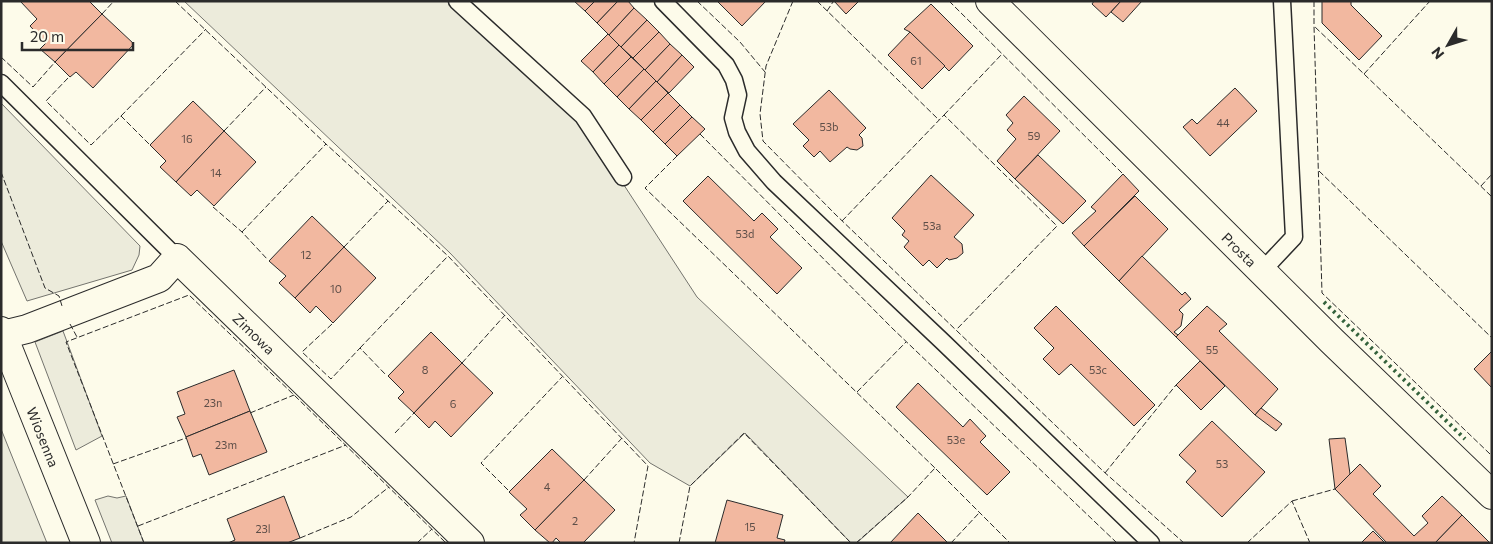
<svg xmlns="http://www.w3.org/2000/svg" width="1493" height="544" font-family="Commissioner,sans-serif">
<style>
.green{fill:#ecebdb;stroke:#74746e}
.building{fill:#f2b8a0;stroke:#2b2b2b}
.lines{fill:none;stroke-linecap:round;stroke-linejoin:round}
.service-casing{stroke:#2b2b2b;stroke-width:19}
.minor-casing{stroke:#2b2b2b;stroke-width:30}
.service{stroke:#fdfbea;stroke-width:16}
.minor{stroke:#fdfbea;stroke-width:28}
.hedge{stroke:#34623c;stroke-width:4;stroke-dasharray:2.5 4;stroke-linecap:butt}
.fence{stroke:#2b2b2b;stroke-width:1;stroke-dasharray:6 2.5;stroke-linecap:butt}
.labels{text-anchor:middle;dominant-baseline:central;stroke-width:4;stroke-linejoin:round;paint-order:stroke}
.number-label{font-size:11px;fill:#5d4e48}
.street-label{font-size:14px;fill:#2b2b2b;stroke:#fdfbea}
</style>
<rect width="100%" height="100%" fill="#fdfbea"/>
<g class="green">
<polygon points="184,1 466,1 575,110 697,297 908,497 860,540 856,543 851,543 745,433 690,486 650,463 450,253"/>
<polygon points="1,103 140,246 139,255 132,270 27,301 1,241"/>
<polygon points="63,331 102,436 76,450 35,342"/>
<polygon points="1,429 47,543 1,543"/>
<polygon points="108,496 117,498 126,496 144,543 112,543 95,500"/>
</g>
<g class="building">
<polygon points="20,1 89,1 102,14 55,62 40,49 46,43 30,26 37,19"/>
<polygon points="574,1 595,1 585,11"/>
<polygon points="595,1 618,1 597,23 585,11"/>
<polygon points="618,1 628,1 634,8 609,35 597,23"/>
<polygon points="717,1 766,1 742,26"/>
<polygon points="834,1 859,1 846,14"/>
<polygon points="1094,1 1121,1 1106,17 1092,4"/>
<polygon points="1121,1 1142,1 1123,22 1111,12"/>
<polygon points="1322,1 1351,1 1351,5 1382,36 1359,60 1322,23"/>
<polygon points="931,4 973,46 949,71 910,32 904,29"/>
<polygon points="634,8 647,20 621,47 609,35"/>
<polygon points="102,14 134,44 93,88 76,72 70,77 55,62"/>
<polygon points="647,20 659,32 633,58 621,47"/>
<polygon points="659,32 670,44 645,70 633,58"/>
<polygon points="910,32 945,66 922,89 888,55"/>
<polygon points="608,34 619,45 593,72 581,61"/>
<polygon points="670,44 682,55 657,82 645,70"/>
<polygon points="619,45 631,57 604,84 593,72"/>
<polygon points="682,55 694,67 669,93 657,82"/>
<polygon points="631,57 644,69 617,97 604,84"/>
<polygon points="644,69 656,81 629,109 617,97"/>
<polygon points="656,81 668,93 641,120 629,109"/>
<polygon points="1235,88 1257,111 1210,156 1183,127 1192,119 1197,124"/>
<polygon points="829,90 866,128 859,135 862,138 863,146 857,150 850,149 847,147 830,162 820,151 814,157 803,146 809,140 793,124"/>
<polygon points="668,93 680,105 653,132 641,120"/>
<polygon points="1024,96 1060,131 1015,179 997,161 1016,139 1007,130 1013,123 1006,115"/>
<polygon points="193,101 224,131 176,182 160,167 166,161 150,145"/>
<polygon points="680,105 692,117 665,144 653,132"/>
<polygon points="692,117 705,129 677,156 665,144"/>
<polygon points="224,131 256,162 214,206 197,190 191,196 176,182"/>
<polygon points="1038,155 1086,201 1063,224 1015,179"/>
<polygon points="1123,174 1139,191 1084,246 1072,233 1096,211 1091,207"/>
<polygon points="931,175 974,215 954,237 962,244 963,253 957,258 949,260 947,258 937,268 929,260 923,266 904,247 909,241 902,235 905,231 892,218"/>
<polygon points="708,176 754,221 762,213 778,229 770,237 802,268 777,294 683,201"/>
<polygon points="1135,196 1168,229 1119,281 1084,246"/>
<polygon points="312,216 344,247 295,298 279,283 286,276 269,261"/>
<polygon points="344,247 376,278 333,323 316,306 310,313 295,298"/>
<polygon points="1142,256 1182,295 1185,292 1191,299 1179,310 1183,314 1181,326 1174,332 1178,335 1176,337 1119,281"/>
<polygon points="1056,306 1155,405 1134,426 1071,364 1059,375 1043,359 1054,348 1034,328"/>
<polygon points="1207,306 1227,324 1219,331 1278,389 1255,415 1176,337"/>
<polygon points="431,332 462,363 414,413 398,398 404,392 388,376"/>
<polygon points="1492,351 1492,388 1474,369"/>
<polygon points="1200,361 1225,386 1201,410 1176,385"/>
<polygon points="462,363 493,393 451,437 435,421 429,428 414,413"/>
<polygon points="234,370 250,411 186,437 177,417 185,414 177,392"/>
<polygon points="918,383 963,427 970,419 986,436 980,442 1010,472 987,495 896,407"/>
<polygon points="1261,408 1282,424 1276,431 1255,415"/>
<polygon points="250,411 267,452 209,475 201,454 193,457 186,437"/>
<polygon points="1212,421 1265,472 1222,517 1186,482 1196,471 1179,455"/>
<polygon points="1345,438 1350,474 1335,489 1329,439"/>
<polygon points="552,449 584,480 535,530 520,515 527,509 509,492"/>
<polygon points="1360,464 1381,486 1373,494 1414,536 1428,523 1422,516 1442,496 1462,515 1435,543 1387,543 1335,489"/>
<polygon points="584,480 615,510 583,543 561,543 556,538 552,543 550,543 535,530"/>
<polygon points="284,496 300,538 287,543 228,543 235,540 227,519"/>
<polygon points="727,500 783,515 777,538 785,540 784,543 715,543"/>
<polygon points="918,513 948,543 890,543"/>
<polygon points="1462,515 1490,543 1435,543"/>
<polygon points="1373,531 1385,543 1361,543"/>
</g>
<g class="lines">
<defs>
<g id="service">
<polyline points="457,1 583,116 623,177"/>
<polyline points="663,1 726,65 734,80 738,95 733,118 737,132 747,151 774,182 943,342 1151,543"/>
<polyline points="1,83 177,258"/>
<polyline points="1262,271 1294,237 1282,1"/>
</g>
<g id="minor">
<path id="s1" d="M 990,1 L 1332,341 L 1492,495"/>
<path id="s2" d="M 1,331 L 86,543"/>
<path id="s3" d="M 3,335 L 27,329 L 159,278 L 177,258 L 470,543"/>
</g>
</defs>
<use href="#service" class="service-casing"/>
<use href="#minor" class="minor-casing"/>
<use href="#service" class="service"/>
<use href="#minor" class="minor"/>
<polyline class="hedge" points="1324,302 1465,439"/>
<g class="fence">
<polyline points="175,1 326,144 448,256 648,466 634,543"/>
<polyline points="697,1 740,42 765,72"/>
<polyline points="793,1 766,66 760,114 763,141 835,214 1103,471 1184,543"/>
<polyline points="817,1 939,120"/>
<polyline points="949,1 1123,174"/>
<polyline points="1314,1 1314,26"/>
<polyline points="827,11 833,2"/>
<polyline points="102,14 114,1"/>
<polyline points="1,57 33,87 55,62"/>
<polyline points="1364,74 1430,1"/>
<polyline points="68,78 46,101 91,145 121,116 149,144"/>
<polyline points="944,115 1002,54"/>
<polyline points="121,116 206,29"/>
<polyline points="224,131 266,87"/>
<polyline points="700,134 892,328 1117,543"/>
<polyline points="677,156 645,188 935,468"/>
<polyline points="1319,171 1492,338"/>
<polyline points="1,172 45,288 59,296 62,306"/>
<polyline points="1481,186 1492,174"/>
<polyline points="213,207 242,232 268,260"/>
<polyline points="842,221 944,115 1057,226 956,330"/>
<polyline points="242,232 326,144"/>
<polyline points="344,247 388,201"/>
<polyline points="70,324 77,337 75,338"/>
<polyline points="332,324 302,352 331,379 360,348 386,375"/>
<polyline points="360,348 448,256"/>
<polyline points="462,363 505,315"/>
<polyline points="857,392 906,342"/>
<polyline points="250,413 294,395"/>
<polyline points="395,433 414,413"/>
<polyline points="1490,454 1322,293 1314,26 1492,197"/>
<polyline points="113,464 186,438"/>
<polyline points="1105,473 1176,385"/>
<polyline points="584,480 622,438"/>
<polyline points="508,490 481,463 562,377"/>
<polyline points="1292,501 1335,489"/>
<polyline points="138,526 346,445"/>
<polyline points="300,538 351,517 389,487"/>
<polyline points="144,543 66,342 189,295 294,395 446,543"/>
<polyline points="417,543 432,529"/>
<polyline points="679,543 690,486 744,433 851,543"/>
<polyline points="856,543 908,497 935,468 1010,543"/>
<polyline points="951,543 979,513"/>
<polyline points="1247,543 1292,501 1310,543"/>
</g>
</g>
<g class="labels">
<g class="number-label">
<text x="916" y="60">61</text>
<text x="1223" y="122">44</text>
<text x="829" y="126">53b</text>
<text x="1034" y="135">59</text>
<text x="187" y="138">16</text>
<text x="216" y="172">14</text>
<text x="932" y="225">53a</text>
<text x="745" y="233">53d</text>
<text x="306" y="254">12</text>
<text x="336" y="288">10</text>
<text x="1212" y="349">55</text>
<text x="425" y="369">8</text>
<text x="1098" y="369">53c</text>
<text x="213" y="402">23n</text>
<text x="453" y="403">6</text>
<text x="956" y="439">53e</text>
<text x="226" y="444">23m</text>
<text x="1222" y="463">53</text>
<text x="547" y="486">4</text>
<text x="575" y="520">2</text>
<text x="750" y="526">15</text>
<text x="263" y="528">23l</text>
</g>
<g class="street-label">
<text stroke="none"><textPath href="#s1" startOffset="352">Prosta</textPath></text>
<text stroke="none"><textPath href="#s3" startOffset="301">Zimowa</textPath></text>
<text stroke="none"><textPath href="#s2" startOffset="114">Wiosenna</textPath></text>
</g>
</g>
<rect width="1493" height="544" fill="none" stroke="#2b2b2b" stroke-width="5"/>
<g transform="translate(1448 45) rotate(231)" stroke="#fdfbea" stroke-width="4" paint-order="stroke">
<path d="M0-4L9 19L0 12L-9 19Z" fill="#2b2b2b"/>
<text y="-8" font-size="14" font-weight="bold" text-anchor="middle" fill="#2b2b2b">N</text>
</g>
<path d="M22 42v8h111v-8" fill="none" stroke="#2b2b2b" stroke-width="2.5"/>
<text x="30" y="42" font-size="15" fill="#2b2b2b" stroke="#fdfbea" stroke-width="4" paint-order="stroke">20 m</text>
</svg>
